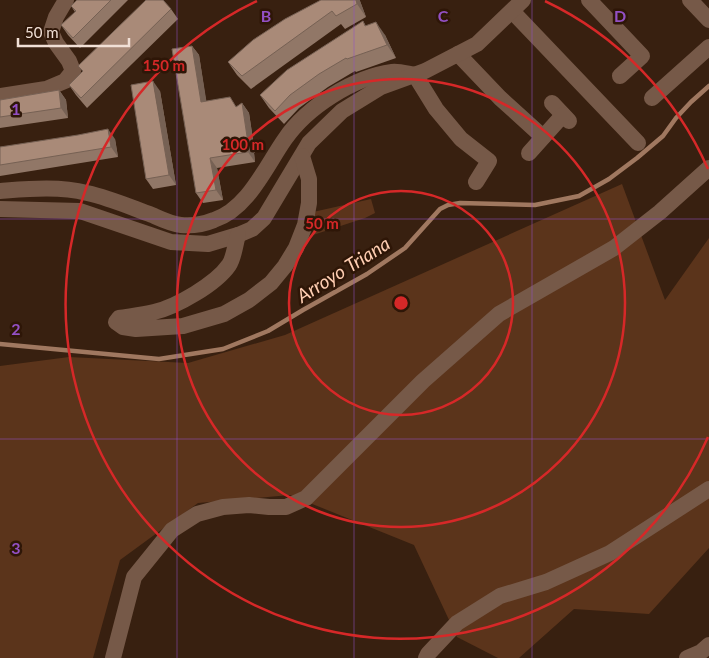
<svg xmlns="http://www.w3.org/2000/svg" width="709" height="658" font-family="Lato,sans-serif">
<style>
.green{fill:#5b341b}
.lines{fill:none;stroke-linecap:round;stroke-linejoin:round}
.stream{stroke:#a07860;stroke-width:4.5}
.minor{stroke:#765948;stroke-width:16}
.wall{fill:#917767}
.shaded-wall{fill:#766154}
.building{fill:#a98a78;stroke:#766154}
.grid{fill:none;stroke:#9350c4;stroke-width:1;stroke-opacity:0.55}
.ring{fill:none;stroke:#d62828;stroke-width:2.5}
.labels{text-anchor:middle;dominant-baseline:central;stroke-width:5;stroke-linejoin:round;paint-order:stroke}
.water-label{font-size:19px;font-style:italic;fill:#ffceb2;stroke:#2e1607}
.grid-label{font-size:16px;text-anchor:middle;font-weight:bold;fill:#9350c4;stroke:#2e1607;stroke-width:5;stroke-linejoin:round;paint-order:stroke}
.centre{fill:#d62828;stroke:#2e1607;stroke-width:2.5}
.ring-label{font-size:15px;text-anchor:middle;font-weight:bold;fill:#d62828;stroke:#2e1607;stroke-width:5;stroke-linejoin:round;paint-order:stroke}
</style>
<rect width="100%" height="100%" fill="#382010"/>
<g class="green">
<polygon points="622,184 665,300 709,238 709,548 649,614 574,609 519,658 498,658 457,637 414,545 290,495 198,503 120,560 93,658 0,658 0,366 69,357 188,363 285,335"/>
<polygon points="371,199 375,213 365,218 313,235 313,212"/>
</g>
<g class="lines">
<polyline class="stream" points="0,344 159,359 223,349 268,331 303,310 367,274 405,248 440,209 448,205 460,203 535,205 579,196 609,179 637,158 663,136 676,118 691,102 709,86"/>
<g class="minor">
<polyline points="589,0 642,56 620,76"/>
<polyline points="690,0 709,20"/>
<polyline points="512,11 638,143"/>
<polyline points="458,54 500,98 543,137"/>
<polyline points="0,96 46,89 65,81 73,71 69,61 56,43 51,32 56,17 66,0"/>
<polyline points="652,98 709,47"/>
<polyline points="552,103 569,121"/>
<polyline points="529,153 563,115"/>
<path d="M 0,191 C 28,189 59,186 87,193 C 110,198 130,207 152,215 C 161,219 171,224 181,225 C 191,226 204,224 214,220 C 248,209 266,166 285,139 C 307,107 354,77 392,72 C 399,71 408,74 415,75 L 436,109 L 461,139 L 489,161 L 476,182"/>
<polyline points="0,209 80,211 171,242 208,244 238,235 252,229 264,218 309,143 342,111 381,87 425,71 477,44 523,0"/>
<path d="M 238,235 C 235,245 234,258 229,265 C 216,284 176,307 154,312 C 142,315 131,316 119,318 L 116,322 L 123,327 L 136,329 L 183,326 L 224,314 L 249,300 L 271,283 L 285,266 L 296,248 L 305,225 L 309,203 L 309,179 L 302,156"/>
<polyline points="113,658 134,577 172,530 197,514 223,507 249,505 269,507 286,507 306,498 423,381 499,314 614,248 660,212 709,168"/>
<polyline points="426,658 428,654 457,623 500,596 546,582 610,553 709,489"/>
<polyline points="687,658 701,652 709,645"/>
</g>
</g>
<g class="wall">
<polygon points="77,0 128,0 80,48 68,35 61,25 75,12 71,6"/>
<polygon points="360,1 366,17 345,29 341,24 251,89 237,75 228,62 285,19"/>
<polygon points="171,9 178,19 87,108 76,95 69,85 83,72 78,66"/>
<polygon points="363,21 366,26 385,35 396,58 356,72 355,71 328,87 299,108 284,124 269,108 260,95"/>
<polygon points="192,46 199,55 206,101 237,107 242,103 249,113 255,153 254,153 255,162 217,168 223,200 203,203 196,193"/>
<polygon points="59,90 66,100 68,118 0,128 0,100"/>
<polygon points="160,91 176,185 153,189 146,179"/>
<polygon points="115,139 118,157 0,176 0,147"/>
</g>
<g class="shaded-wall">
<polygon points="356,0 360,0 360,1 366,17 357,4"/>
<polygon points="376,22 385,35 396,58 387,45"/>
<polygon points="192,46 199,55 208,111 201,102"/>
<polygon points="153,81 160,91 176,185 169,175"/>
<polygon points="59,90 66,100 68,118 61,108"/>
<polygon points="242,103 249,113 255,153 248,143"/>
<polygon points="108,129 115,139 118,157 111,147"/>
<polygon points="247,144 254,153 255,162 248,152"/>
<polygon points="210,158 217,168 223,200 216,190"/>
</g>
<g class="building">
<polygon points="77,0 111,0 73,38 61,25 76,11 71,6"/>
<polygon points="146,0 163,0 171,9 81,98 69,85 83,71 78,66"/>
<polygon points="321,0 356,0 357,4 336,16 332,11 242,76 228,62 253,40 285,19"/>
<polygon points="363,21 365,26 376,22 387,45 347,59 346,58 319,74 290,95 275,111 260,95 287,70"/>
<polygon points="192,46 201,102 230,97 236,107 242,103 248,143 247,144 248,152 210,158 216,190 196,193 172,49"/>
<polygon points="153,81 169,175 146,179 131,85"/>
<polygon points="59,90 61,108 0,117 0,100"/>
<polygon points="108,129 111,147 0,165 0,147 78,135"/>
</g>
<path class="grid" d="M 177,0 L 177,658M 354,0 L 354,658M 532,0 L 532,658M 0,219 L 709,219M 0,439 L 709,439"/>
<g class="ring">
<circle cx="401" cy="303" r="112"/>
<circle cx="401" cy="303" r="224"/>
<path d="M708 437A335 335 0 1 1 257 1M545 1A335 335 0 0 1 708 169"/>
</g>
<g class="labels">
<g class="water-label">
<text transform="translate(343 269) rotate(-32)">Arroyo Triana</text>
</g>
</g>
<g class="grid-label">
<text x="266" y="22">B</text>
<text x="443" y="22">C</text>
<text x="620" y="22">D</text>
<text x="16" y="115">1</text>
<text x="16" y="335">2</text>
<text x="16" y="554">3</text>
</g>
<circle cx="401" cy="303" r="8" class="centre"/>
<g class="ring-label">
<text x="164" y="71">150 m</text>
<text x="243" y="150">100 m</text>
<text x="322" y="229">50 m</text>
</g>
<path d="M18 38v8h111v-8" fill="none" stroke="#f1e0d6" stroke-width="2.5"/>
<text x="25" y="38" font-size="15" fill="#f1e0d6" stroke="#2e1607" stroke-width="4" paint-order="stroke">50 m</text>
</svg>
